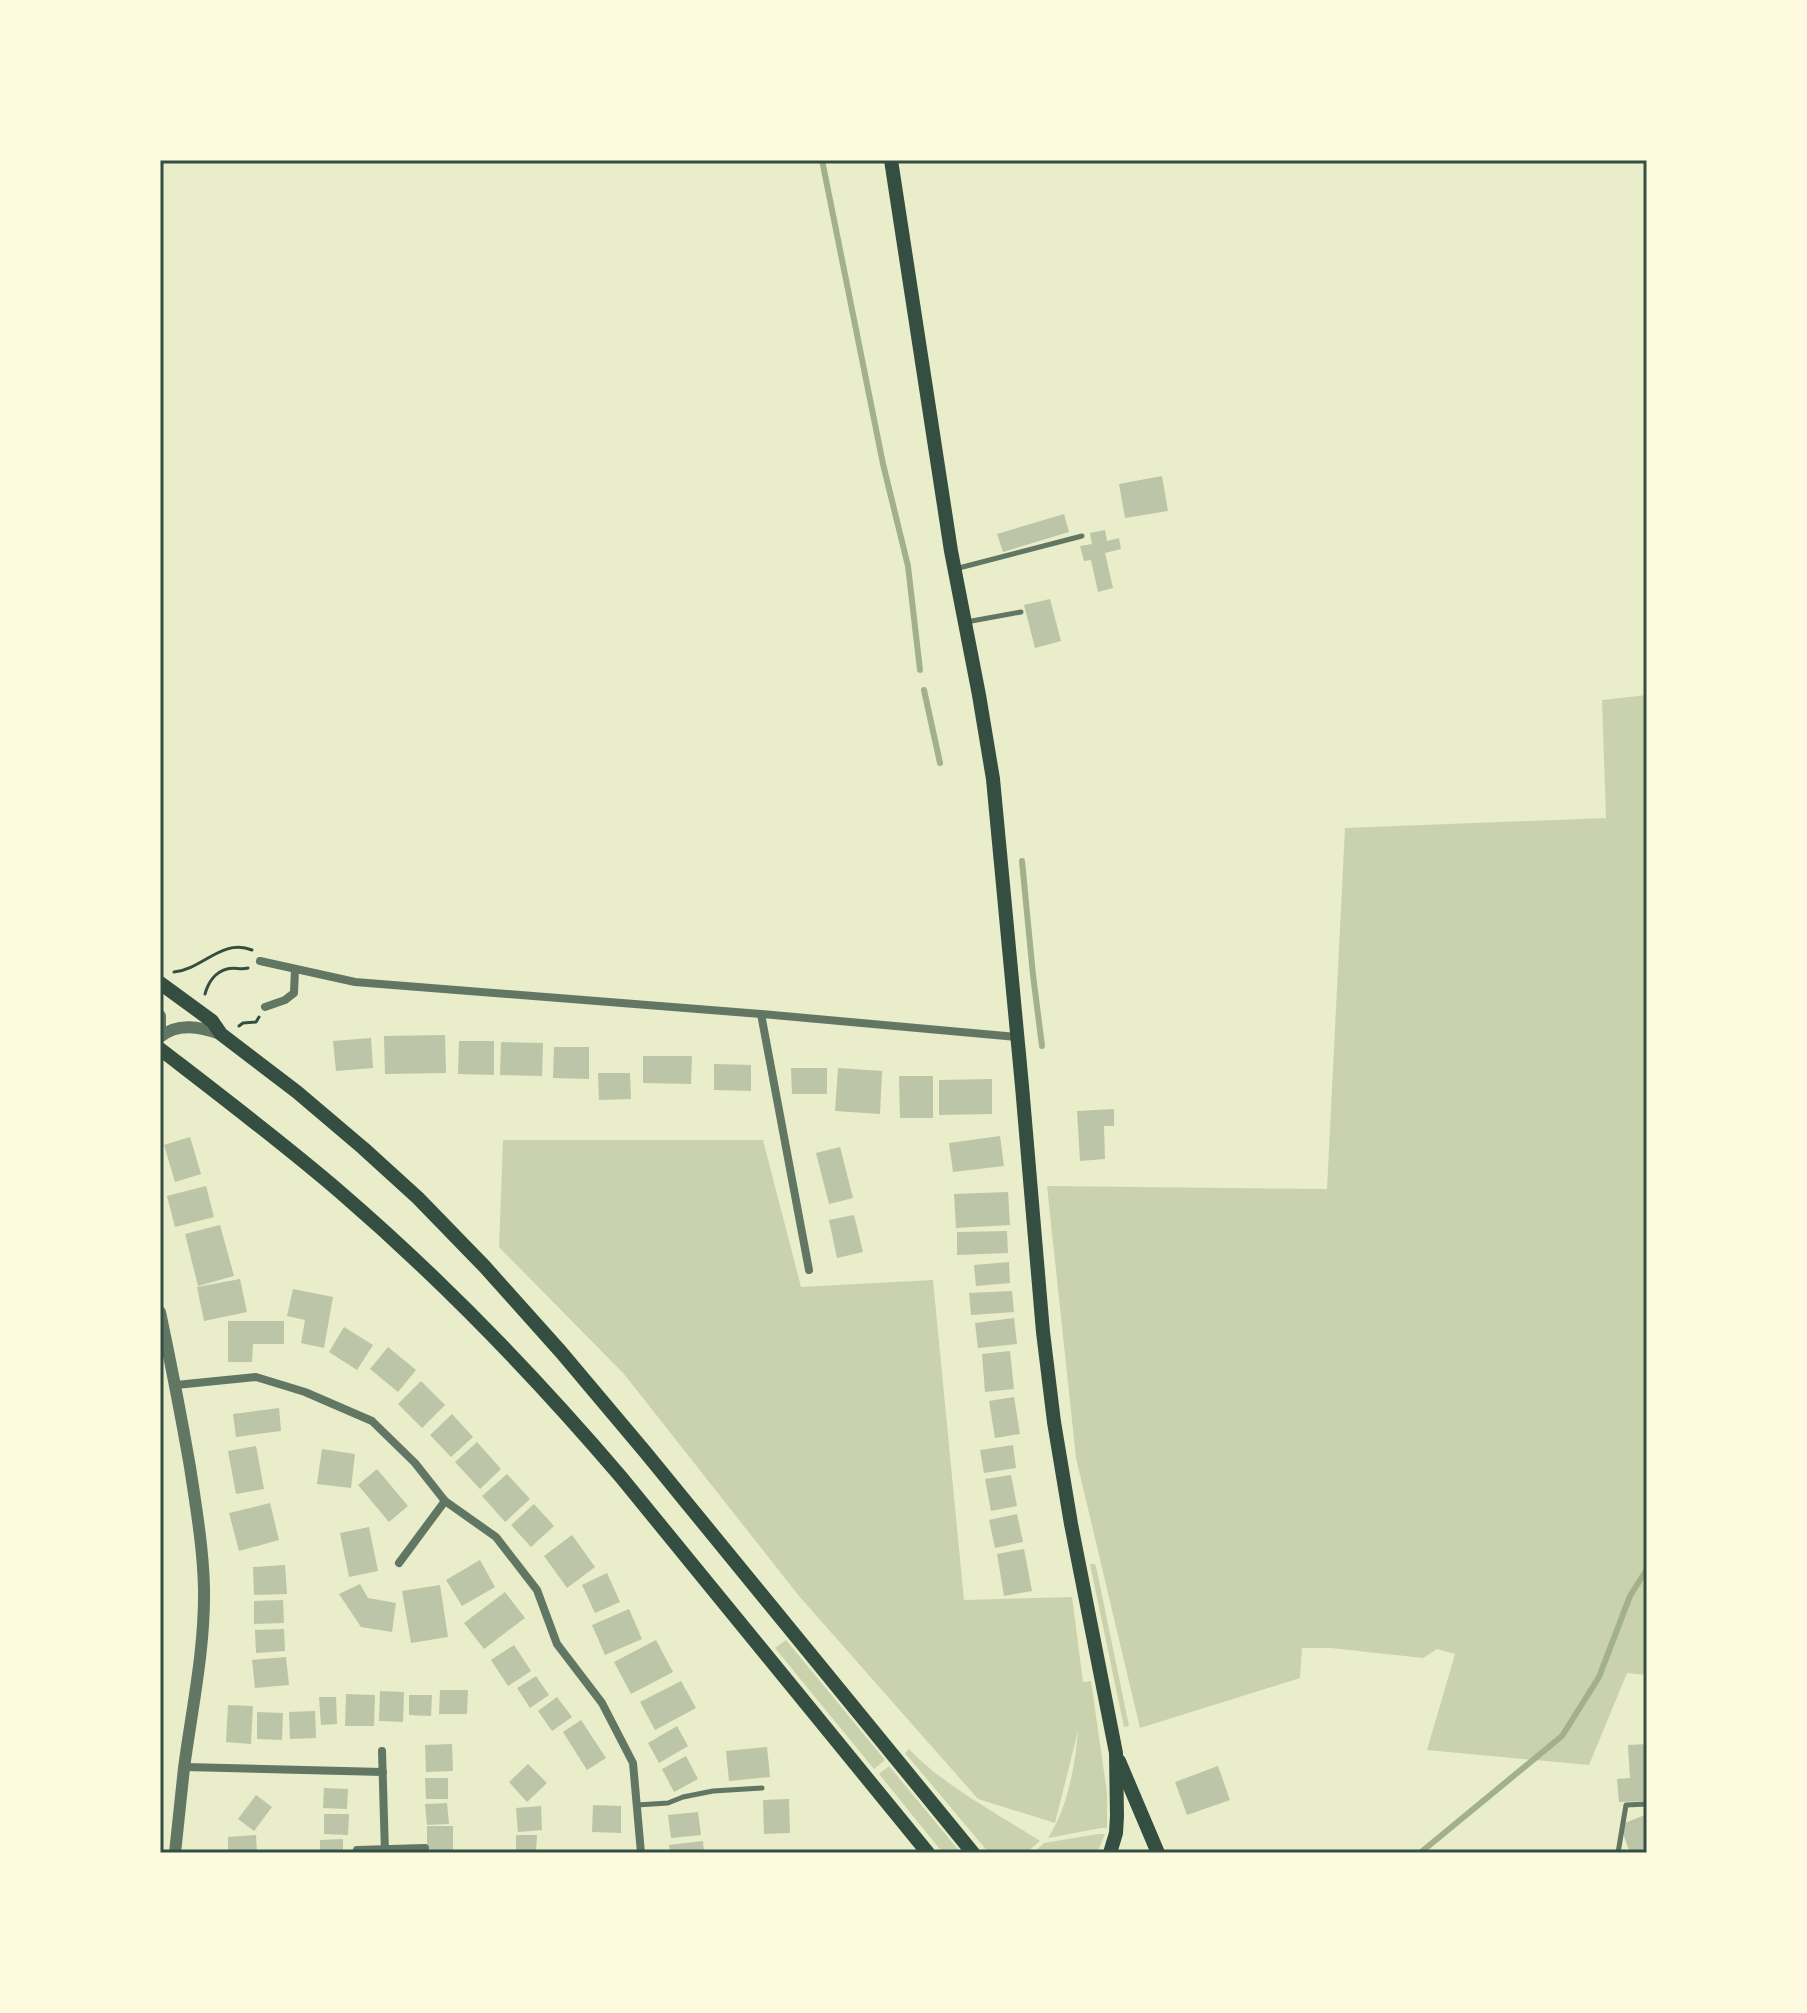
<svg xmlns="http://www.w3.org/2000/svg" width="1807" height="2013" font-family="'Fira Sans Condensed',sans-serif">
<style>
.green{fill:#cad2ad}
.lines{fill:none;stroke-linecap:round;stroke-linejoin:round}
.stream{stroke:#a3b18a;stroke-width:6}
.building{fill:#bcc5a7}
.path{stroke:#344e41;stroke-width:3}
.service{stroke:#617663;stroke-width:5}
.minor{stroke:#617663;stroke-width:8}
.tertiary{stroke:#617663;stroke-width:12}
.primary{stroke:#344e41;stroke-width:14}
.neatline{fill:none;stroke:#344e41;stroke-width:3}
</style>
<rect width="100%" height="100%" fill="#e9edc9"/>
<g class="green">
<polygon points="1647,695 1647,1675 1627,1673 1589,1765 1427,1750 1455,1654 1437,1649 1423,1658 1331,1648 1302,1648 1300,1678 1140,1728 1076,1458 1047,1186 1327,1189 1345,828 1606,818 1602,700"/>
<path d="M 503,1140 L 763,1140 L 801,1287 L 933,1280 L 964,1600 L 1072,1597 L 1083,1682 L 1091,1681 L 1107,1793 L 1107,1828 L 1101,1828 L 1048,1838 C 1068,1807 1075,1766 1078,1731 L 1055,1823 L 978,1799 L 799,1596 L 624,1374 L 499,1247 Z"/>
<polygon points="1090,1564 1095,1564 1097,1571 1129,1726 1124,1727"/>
<polygon points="786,1640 885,1760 874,1769 775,1648"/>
<path d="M 909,1749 C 941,1784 1000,1815 1040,1841 L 1026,1853 L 989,1853 L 905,1753 Z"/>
<polygon points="889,1766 961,1853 943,1853 879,1774"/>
<polygon points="1098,1834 1105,1834 1097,1853 1033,1853 1044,1843"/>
</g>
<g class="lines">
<g class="stream">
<polyline points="822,160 883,464 908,566 920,670"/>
<polyline points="924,690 940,763"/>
<polyline points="1022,861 1033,975 1042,1046"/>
<polyline points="1420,1853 1562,1736 1599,1677 1630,1596 1647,1569"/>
</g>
</g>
<g class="building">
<polygon points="1162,476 1168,511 1125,518 1119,484"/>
<polygon points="1064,514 1069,532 1003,552 997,534"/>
<polygon points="1105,530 1107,541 1119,538 1121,549 1105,553 1113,588 1098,592 1091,560 1084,561 1080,546 1092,544 1090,533"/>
<polygon points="1050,599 1061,641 1035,648 1024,605"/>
<polygon points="445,1035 446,1073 385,1074 384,1036"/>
<polygon points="371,1038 373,1068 336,1071 333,1041"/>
<polygon points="459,1041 494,1041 494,1075 458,1074"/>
<polygon points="501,1042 543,1043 542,1076 500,1075"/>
<polygon points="554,1047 589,1047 589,1079 553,1078"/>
<polygon points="643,1056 692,1056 691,1084 643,1083"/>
<polygon points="714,1064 751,1065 751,1091 714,1090"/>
<polygon points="791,1068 827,1068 827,1094 792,1094"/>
<polygon points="838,1068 882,1071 880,1114 835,1111"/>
<polygon points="598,1073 630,1073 631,1099 599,1100"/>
<polygon points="899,1076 933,1076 933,1118 900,1118"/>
<polygon points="992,1079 992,1114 939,1115 939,1080"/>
<polygon points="1114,1109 1114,1126 1104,1126 1105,1159 1080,1161 1077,1111"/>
<polygon points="1000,1136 1004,1166 953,1172 949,1143"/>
<polygon points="190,1137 201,1174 175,1182 164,1145"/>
<polygon points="840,1147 853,1198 829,1204 816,1153"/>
<polygon points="206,1186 214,1217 175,1227 167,1196"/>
<polygon points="1008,1192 1010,1225 956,1228 954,1194"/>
<polygon points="854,1215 863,1252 837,1258 829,1220"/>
<polygon points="220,1225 234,1276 198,1286 185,1234"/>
<polygon points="1007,1231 1008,1253 957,1255 957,1232"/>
<polygon points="1009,1262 1010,1283 976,1286 974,1265"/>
<polygon points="240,1279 247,1312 204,1321 197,1287"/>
<polygon points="293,1289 333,1297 324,1348 301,1343 305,1320 287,1316"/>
<polygon points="1012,1291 1014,1312 971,1315 969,1293"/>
<polygon points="1014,1318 1017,1344 978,1348 975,1323"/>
<polygon points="228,1321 284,1321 284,1344 253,1344 252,1362 228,1362"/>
<polygon points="344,1327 373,1345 357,1370 329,1352"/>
<polygon points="388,1347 416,1370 398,1392 370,1369"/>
<polygon points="1010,1351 1014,1389 985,1392 982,1354"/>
<polygon points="421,1381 445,1405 422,1428 398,1404"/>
<polygon points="1014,1397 1020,1434 995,1438 989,1401"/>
<polygon points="279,1408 281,1431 236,1437 233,1414"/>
<polygon points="452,1414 473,1437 451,1457 430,1435"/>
<polygon points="477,1442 501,1469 480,1489 455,1462"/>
<polygon points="1013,1445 1016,1468 984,1473 980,1450"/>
<polygon points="256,1446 264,1489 236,1494 228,1451"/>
<polygon points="322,1449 355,1454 351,1488 317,1484"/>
<polygon points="377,1469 408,1506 389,1522 358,1485"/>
<polygon points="507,1474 530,1499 505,1522 482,1496"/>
<polygon points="1011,1475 1017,1506 991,1511 985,1479"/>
<polygon points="270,1503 279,1540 239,1551 229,1513"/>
<polygon points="534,1504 554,1526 531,1547 511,1525"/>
<polygon points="1017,1514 1023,1542 995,1548 989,1520"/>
<polygon points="369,1527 378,1571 349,1577 340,1533"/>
<polygon points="572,1535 595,1567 567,1588 544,1556"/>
<polygon points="1024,1549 1032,1591 1004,1596 997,1554"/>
<polygon points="480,1560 495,1587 462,1606 446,1580"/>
<polygon points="285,1565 287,1594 254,1595 253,1567"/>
<polygon points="607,1573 620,1602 595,1613 582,1585"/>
<polygon points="360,1584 368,1598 396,1603 392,1632 361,1627 339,1594"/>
<polygon points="440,1585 448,1637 411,1643 402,1591"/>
<polygon points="505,1592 525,1618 484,1649 464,1623"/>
<polygon points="283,1600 284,1623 254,1624 254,1601"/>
<polygon points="629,1609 642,1639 605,1655 592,1625"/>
<polygon points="284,1629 285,1651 256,1653 255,1630"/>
<polygon points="656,1640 673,1672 631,1694 614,1662"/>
<polygon points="514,1645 531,1671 508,1686 491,1660"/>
<polygon points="286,1657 289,1685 255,1688 252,1660"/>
<polygon points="536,1676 549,1695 530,1708 517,1688"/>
<polygon points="681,1681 696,1708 655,1730 640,1702"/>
<polygon points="440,1690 468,1690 467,1714 439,1714"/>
<polygon points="380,1691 404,1692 403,1722 379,1721"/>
<polygon points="346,1694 375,1695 374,1726 345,1726"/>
<polygon points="409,1695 432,1695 431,1716 409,1715"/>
<polygon points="319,1697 336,1697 337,1724 321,1725"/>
<polygon points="557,1697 572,1717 552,1731 538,1711"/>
<polygon points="228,1705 253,1706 251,1744 226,1742"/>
<polygon points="315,1711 316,1738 290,1739 289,1712"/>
<polygon points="257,1712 283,1713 282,1740 257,1739"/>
<polygon points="581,1720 606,1758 587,1770 563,1732"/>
<polygon points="677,1726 688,1746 659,1763 648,1743"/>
<polygon points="452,1744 453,1771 426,1772 425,1745"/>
<polygon points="1647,1744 1647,1801 1619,1802 1617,1779 1630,1778 1628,1745"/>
<polygon points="767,1747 770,1777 729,1781 726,1751"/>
<polygon points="686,1756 698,1779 674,1792 662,1769"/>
<polygon points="528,1764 547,1783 527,1802 509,1782"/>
<polygon points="1218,1766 1230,1800 1187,1815 1175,1782"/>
<polygon points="425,1778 448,1778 448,1799 426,1799"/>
<polygon points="324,1788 348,1789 347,1809 323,1808"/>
<polygon points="256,1795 272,1807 254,1831 238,1819"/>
<polygon points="789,1799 790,1833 764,1834 763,1800"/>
<polygon points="447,1803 449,1824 427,1825 425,1804"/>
<polygon points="593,1805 621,1806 621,1833 592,1832"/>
<polygon points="541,1806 542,1830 518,1832 516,1808"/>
<polygon points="698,1812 701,1835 671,1838 668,1815"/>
<polygon points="324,1814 349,1814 348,1835 324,1834"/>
<polygon points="1647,1814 1647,1847 1643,1848 1645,1853 1630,1853 1620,1825"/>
<rect x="427" y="1826" width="26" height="27"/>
<polygon points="256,1835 257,1853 228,1853 228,1837"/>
<polygon points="516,1835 537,1835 536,1853 516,1853"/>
<polygon points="343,1839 343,1853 320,1853 320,1840"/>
<polygon points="703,1841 704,1853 670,1853 669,1845"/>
</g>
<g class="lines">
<g class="path">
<path d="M 174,972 C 203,969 222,938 252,950"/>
<path d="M 205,994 C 208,983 215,972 227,969 C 234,967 241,970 248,968"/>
<polyline points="239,1026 243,1023 256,1022 259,1017"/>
</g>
<g class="service">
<polyline points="955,569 1082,536"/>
<polyline points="966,622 1021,612"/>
<polyline points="637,1805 668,1803 683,1797 713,1791 762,1788"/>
<polyline points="1618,1853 1626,1805 1647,1804"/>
</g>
<g class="minor">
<polyline points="260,961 355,982 761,1014 1017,1037"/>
<polyline points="265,1007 285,1000 294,993 295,969"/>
<polyline points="761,1014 809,1270"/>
<polyline points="176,1385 256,1377 305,1392 372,1421 415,1463 445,1501 496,1537 537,1590 557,1644 602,1703 633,1763 641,1853"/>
<polyline points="399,1563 445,1501"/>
<polyline points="382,1751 385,1853"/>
<polyline points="185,1767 383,1772"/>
<polyline points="357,1850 425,1848"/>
</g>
<g class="tertiary">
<polyline points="160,1016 160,1031"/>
<path d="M 160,1037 C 178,1022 200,1027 221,1034"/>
<path d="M 160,1312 C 171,1364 181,1415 190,1467 C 196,1507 203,1547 204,1588 C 205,1649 192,1708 184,1768 C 181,1797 178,1825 175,1853"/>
</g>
<g class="primary">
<polyline points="891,160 951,551 979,695 993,779 1022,1086 1043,1332 1054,1422 1071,1524 1116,1753 1117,1816 1116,1833 1110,1853"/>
<polyline points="160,983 212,1021 221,1034 297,1092 363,1148 418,1198 485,1267 561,1352 646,1453 973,1853"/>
<path d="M 160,1049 C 221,1096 283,1143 340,1192 C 441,1279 535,1376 621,1477 L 928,1853"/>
<polyline points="1119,1761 1158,1853"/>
</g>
</g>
<rect width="1807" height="2013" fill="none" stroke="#fefae0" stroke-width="324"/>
<rect x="162" y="162" width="1483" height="1689" class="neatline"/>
</svg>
